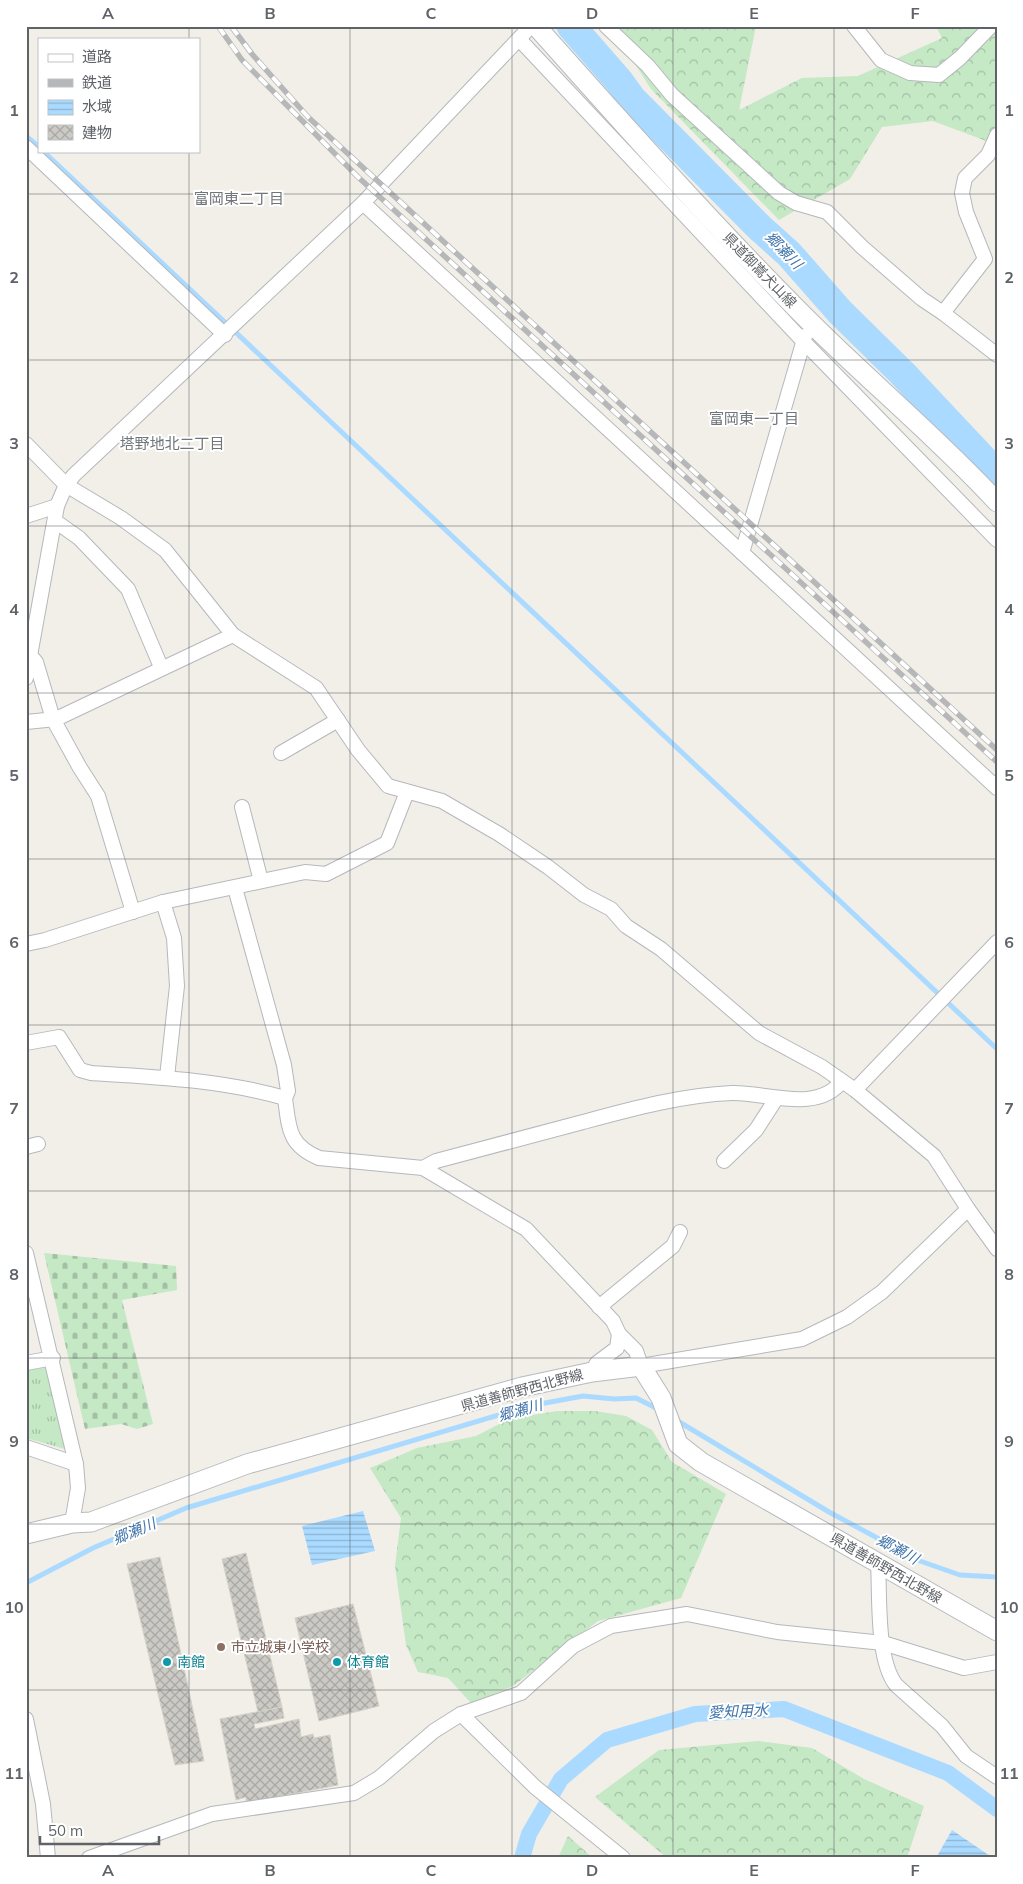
<svg xmlns="http://www.w3.org/2000/svg" width="1023" height="1884" font-family="Mulish,'Noto Sans JP',sans-serif">
<style>
.forest{fill:url(#forest-crowns)}
.cemetery{fill:url(#cemetery-stones)}
.park{fill:url(#park-tufts)}
.water{fill:url(#water-rules)}
.lines{fill:none;stroke-linecap:round;stroke-linejoin:round}
.stream{stroke:#aadaff;stroke-width:5}
.canal{stroke:#aadaff;stroke-width:16}
.river{stroke:#aadaff;stroke-width:29}
.building{fill:url(#building-cross-hatch);stroke:#d6d1c6}
.street-casing{stroke:#b5b8bc;stroke-width:16}
.secondary-casing{stroke:#b6babf;stroke-width:21}
.street{stroke:#fff;stroke-width:14}
.secondary{stroke:#fff;stroke-width:19}
.rail-casing{stroke:#b6b7b8;stroke-width:5.5}
.rail{stroke:#fff;stroke-width:4;stroke-dasharray:11;stroke-linecap:butt}
.grid{fill:none;stroke:#5f6368;stroke-width:1;stroke-opacity:0.55}
.education-dot{fill:#8d6e63;stroke:#fff;stroke-width:2}
.culture-dot{fill:#0f9aa8;stroke:#fff;stroke-width:2}
.labels{text-anchor:middle;dominant-baseline:central;stroke-width:4;stroke-linejoin:round;paint-order:stroke}
.street-label{font-size:14px;fill:#5f6368;stroke:#fff}
.education-label{font-size:14px;fill:#785e54;stroke:#fff;text-anchor:start}
.culture-label{font-size:14px;fill:#0d838f;stroke:#fff;text-anchor:start}
.neighbourhood-label{font-size:15px;fill:#70757a;stroke:#fff}
.water-label{font-size:15px;font-style:italic;fill:#4174aa;stroke:#fff}
.neatline{fill:none;stroke:#5f6368;stroke-width:2}
.grid-label{font-size:16px;text-anchor:middle;font-weight:bold;fill:#5f6368}
</style>
<defs>
<pattern id="forest-crowns" width="20" height="18" patternUnits="userSpaceOnUse" patternTransform="scale(1.25)"><rect width="20" height="18" fill="#c5e8c5"/><path d="M2 6a3 3 0 1 1 6 0M12 15a3 3 0 1 1 6 0" fill="none" stroke="#a3c0a4"/></pattern>
<pattern id="cemetery-stones" width="16" height="16" patternUnits="userSpaceOnUse" patternTransform="scale(1.25)"><rect width="16" height="16" fill="#c5e8c5"/><path d="M2 7V4a2 2 0 0 1 4 0v3zM10 15v-3a2 2 0 0 1 4 0v3z" fill="#a3c0a4"/></pattern>
<pattern id="park-tufts" width="24" height="20" patternUnits="userSpaceOnUse" patternTransform="scale(1.25)"><rect width="24" height="20" fill="#c5e8c5"/><path d="M3 7l-1-3M5 7V3M7 7l1-3M15 17l-1-3M17 17v-4M19 17l1-3" fill="none" stroke="#a3c0a4"/></pattern>
<pattern id="water-rules" width="6" height="5" patternUnits="userSpaceOnUse" patternTransform="scale(1.25)"><rect width="6" height="5" fill="#aadaff"/><path d="M0 2.5h6" fill="none" stroke="#8eb4d2"/></pattern>
<pattern id="building-cross-hatch" width="8" height="8" patternUnits="userSpaceOnUse" patternTransform="scale(1.25)"><rect width="8" height="8" fill="#cccac5"/><path d="M0 0l8 8M0 8l8-8" fill="none" stroke="#a9a8a4"/></pattern>
</defs>
<rect width="100%" height="100%" fill="#f1efe8"/>
<g class="forest">
<polygon points="611,26 756,26 739,110 802,78 858,76 942,38 936,26 997,26 997,145 933,121 882,127 850,179 779,220 651,89"/>
<polygon points="557,1411 595,1411 626,1416 652,1430 672,1462 726,1494 681,1598 598,1621 513,1686 471,1703 448,1678 418,1672 406,1645 395,1566 401,1518 370,1468 417,1448 476,1436 509,1419"/>
<polygon points="758,1741 812,1748 864,1779 924,1806 907,1858 667,1858 595,1797 659,1750"/>
<polygon points="568,1836 593,1858 558,1858"/>
</g>
<polygon class="cemetery" points="44,1253 176,1266 177,1290 122,1300 153,1424 137,1429 121,1424 85,1429"/>
<polygon class="park" points="48,1367 65,1449 26,1438 26,1370"/>
<g class="water">
<polygon points="363,1511 375,1551 312,1565 302,1526"/>
<polygon points="952,1830 993,1858 936,1858"/>
</g>
<g class="lines">
<g class="stream">
<polyline points="26,136 39,147"/>
<polyline points="43,151 997,1049"/>
<polyline points="676,1420 829,1512 920,1561 960,1575 997,1577"/>
<polyline points="26,1583 93,1548 186,1508 529,1406 583,1396 614,1399 636,1398 660,1410"/>
</g>
<polyline class="canal" points="522,1858 529,1834 561,1779 607,1740 695,1714 784,1709 948,1773 997,1809"/>
<polyline class="river" points="571,26 619,81 632,99 760,228 789,254 840,312 902,373 997,474"/>
</g>
<g class="building">
<polygon points="246,1553 282,1707 258,1712 222,1559"/>
<polygon points="160,1557 204,1761 175,1765 127,1564"/>
<polygon points="353,1604 379,1706 319,1721 295,1618"/>
<polygon points="282,1707 284,1718 254,1724 255,1729 299,1719 301,1737 313,1734 314,1738 330,1735 338,1785 246,1803 246,1797 236,1800 220,1719"/>
</g>
<g class="lines">
<defs>
<g id="street">
<polyline points="606,26 648,66 672,95 779,193 796,203 827,212 862,247 922,299 943,313"/>
<polyline points="854,26 881,60 910,73 939,75 960,58 991,26"/>
<polyline points="519,39 804,342 997,540"/>
<polyline points="997,135 988,155 965,178 962,193 966,212 985,259 943,313 997,355"/>
<polyline points="26,147 225,335"/>
<polyline points="363,203 997,788"/>
<polyline points="26,444 66,485 121,518 165,550 233,635 316,688 358,750 388,786 442,801 499,834 548,867 584,895 611,909 626,926 661,949 759,1033 822,1067 855,1090 934,1156 968,1209 997,1249"/>
<polyline points="26,516 57,506"/>
<polyline points="55,521 79,538 128,589 161,667"/>
<polyline points="742,553 805,336"/>
<polyline points="29,654 36,662 53,719 80,768 98,796 133,912"/>
<polyline points="26,678 57,506 66,485 74,475 363,203 531,26"/>
<polyline points="26,722 56,719 233,635"/>
<polyline points="281,753 338,720"/>
<polyline points="242,807 261,881"/>
<polyline points="235,888 284,1065 288,1091 285,1098"/>
<polyline points="163,902 174,938 177,986 167,1077"/>
<polyline points="26,944 45,940 163,902 305,872 326,874 387,843 407,792"/>
<path d="M 26,1043 L 59,1037 L 80,1070 L 91,1073 C 157,1077 222,1080 285,1098 C 289,1128 288,1145 319,1158 L 423,1168 L 526,1229 L 613,1321 L 619,1334 L 636,1351 L 641,1366 L 802,1339 L 847,1317 L 882,1292 L 968,1209"/>
<polyline points="855,1090 997,942"/>
<polyline points="26,1147 38,1144"/>
<polyline points="724,1161 756,1130 776,1099"/>
<path d="M 423,1168 L 436,1161 C 485,1148 534,1135 583,1122 C 631,1109 682,1095 732,1093 C 766,1092 817,1114 842,1081"/>
<polyline points="26,1253 76,1464 78,1488 72,1523"/>
<polyline points="599,1307 673,1246 680,1232"/>
<polyline points="26,1363 53,1358"/>
<polyline points="592,1372 597,1363 617,1348 619,1334"/>
<polyline points="26,1447 76,1464"/>
<path d="M 878,1563 C 880,1596 876,1659 896,1685 L 942,1726 L 966,1756 L 997,1777"/>
<polyline points="461,1714 535,1787 623,1858"/>
<polyline points="26,1719 43,1804 48,1858"/>
<polyline points="89,1858 212,1814 354,1793 379,1778 434,1731 461,1714 521,1693 573,1646 611,1626 687,1614 777,1632 883,1643 964,1668 997,1662"/>
</g>
<g id="secondary">
<path d="M 536,26 C 625,126 714,226 809,321 C 870,382 938,438 997,502"/>
<polyline points="26,1534 72,1523 91,1522 247,1464 522,1387 592,1372 641,1366 661,1398 678,1444 701,1462 997,1631"/>
</g>
</defs>
<use href="#street" class="street-casing"/>
<use href="#secondary" class="secondary-casing"/>
<use href="#street" class="street"/>
<use href="#secondary" class="secondary"/>
<defs>
<g id="rail">
<polyline points="218,26 242,60 358,177 997,762"/>
<polyline points="231,26 252,54 308,117 997,750"/>
</g>
</defs>
<use href="#rail" class="rail-casing"/>
<use href="#rail" class="rail"/>
</g>
<path class="grid" d="M 189,26 L 189,39M 350,26 L 350,1858M 512,26 L 512,1858M 673,26 L 673,1858M 834,26 L 834,1858M 189,151 L 189,1858M 26,194 L 997,194M 26,360 L 997,360M 26,526 L 997,526M 26,693 L 997,693M 26,859 L 997,859M 26,1025 L 997,1025M 26,1191 L 997,1191M 26,1358 L 997,1358M 26,1524 L 997,1524M 26,1690 L 997,1690"/>
<circle class="education-dot" cx="221" cy="1647" r="5"/>
<g class="culture-dot">
<circle cx="167" cy="1662" r="5"/>
<circle cx="337" cy="1662" r="5"/>
</g>
<g class="labels">
<g class="street-label">
<text transform="translate(760 270) rotate(46)">県道御嵩犬山線</text>
<text transform="translate(522 1390) rotate(-15)">県道善師野西北野線</text>
<text transform="translate(886 1568) rotate(30)">県道善師野西北野線</text>
</g>
<g class="education-label">
<text x="231" y="1647">市立城東小学校</text>
</g>
<g class="culture-label">
<text x="177" y="1662">南館</text>
<text x="347" y="1662">体育館</text>
</g>
<g class="neighbourhood-label">
<text x="239" y="198">富岡東二丁目</text>
<text x="754" y="418">富岡東一丁目</text>
<text x="172" y="443">塔野地北二丁目</text>
</g>
<g class="water-label">
<text transform="translate(784 250) rotate(46)">郷瀬川</text>
<text transform="translate(520 1410) rotate(-15)">郷瀬川</text>
<text transform="translate(134 1531) rotate(-23)">郷瀬川</text>
<text transform="translate(898 1549) rotate(28)">郷瀬川</text>
<text transform="translate(738 1711) rotate(-3)">愛知用水</text>
</g>
</g>
<rect width="1023" height="1884" fill="none" stroke="#ffffff" stroke-width="55"/>
<rect x="38" y="38" width="162" height="115" fill="#ffffff" stroke="#bfc1c3"/>
<rect x="48" y="54" width="25" height="8" fill="#ffffff" stroke="#bfc1c3"/>
<text x="82" y="62" font-size="15" fill="#5f6368">道路</text>
<rect x="48" y="79" width="25" height="8" fill="#b6b7b8" stroke="#bfc1c3"/>
<text x="82" y="88" font-size="15" fill="#5f6368">鉄道</text>
<rect x="48" y="100" width="25" height="15" fill="url(#water-rules)" stroke="#bfc1c3"/>
<text x="82" y="112" font-size="15" fill="#5f6368">水域</text>
<rect x="48" y="125" width="25" height="15" fill="url(#building-cross-hatch)" stroke="#bfc1c3"/>
<text x="82" y="138" font-size="15" fill="#5f6368">建物</text>
<path d="M40 1836v8h119v-8" fill="none" stroke="#5f6368" stroke-width="2.5"/>
<text x="48" y="1836" font-size="15" fill="#5f6368" stroke="#ffffff" stroke-width="4" paint-order="stroke">50 m</text>
<rect x="28" y="28" width="968" height="1828" class="neatline"/>
<g class="grid-label">
<text x="108" y="19">A</text>
<text x="270" y="19">B</text>
<text x="431" y="19">C</text>
<text x="592" y="19">D</text>
<text x="754" y="19">E</text>
<text x="915" y="19">F</text>
<text x="14" y="116">1</text>
<text x="1009" y="116">1</text>
<text x="14" y="283">2</text>
<text x="1009" y="283">2</text>
<text x="14" y="449">3</text>
<text x="1009" y="449">3</text>
<text x="14" y="615">4</text>
<text x="1009" y="615">4</text>
<text x="14" y="781">5</text>
<text x="1009" y="781">5</text>
<text x="14" y="948">6</text>
<text x="1009" y="948">6</text>
<text x="14" y="1114">7</text>
<text x="1009" y="1114">7</text>
<text x="14" y="1280">8</text>
<text x="1009" y="1280">8</text>
<text x="14" y="1447">9</text>
<text x="1009" y="1447">9</text>
<text x="14" y="1613">10</text>
<text x="1009" y="1613">10</text>
<text x="14" y="1779">11</text>
<text x="1009" y="1779">11</text>
<text x="108" y="1876">A</text>
<text x="270" y="1876">B</text>
<text x="431" y="1876">C</text>
<text x="592" y="1876">D</text>
<text x="754" y="1876">E</text>
<text x="915" y="1876">F</text>
</g>
</svg>
